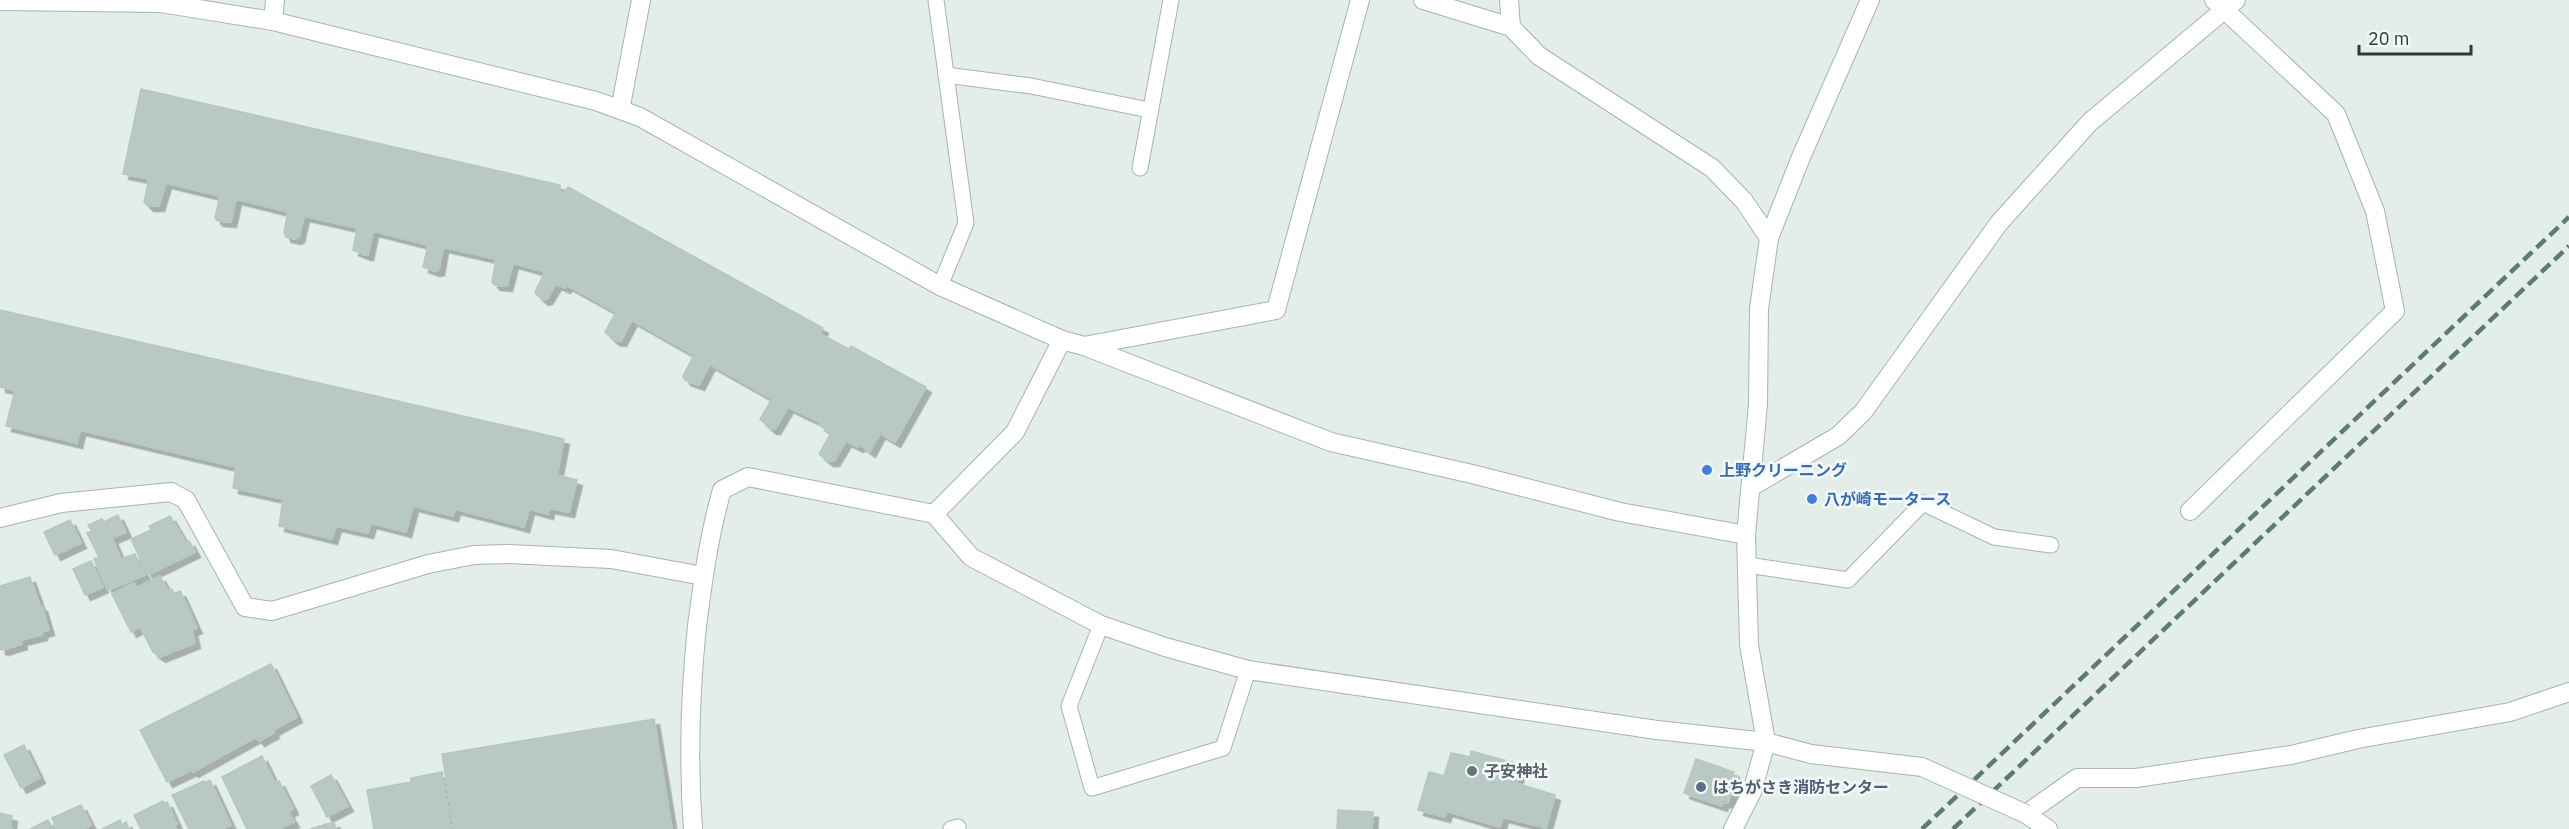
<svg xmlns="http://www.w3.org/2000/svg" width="2569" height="829" font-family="'IBM Plex Sans','Noto Sans JP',sans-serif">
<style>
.building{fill:#b8c8c3;stroke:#b6c7c2;stroke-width:1.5;filter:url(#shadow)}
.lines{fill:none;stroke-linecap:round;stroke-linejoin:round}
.lane-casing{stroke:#a6b5b2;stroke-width:17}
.street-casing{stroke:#a6b5b2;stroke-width:20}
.lane{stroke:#fff;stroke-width:15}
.street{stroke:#fff;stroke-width:18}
.rail{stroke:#5d7a76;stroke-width:4.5;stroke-dasharray:12 6;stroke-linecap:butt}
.street-bridge-casing{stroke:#a6b5b2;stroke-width:20;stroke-linecap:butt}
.street-bridge{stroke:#fff;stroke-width:18}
.shop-dot{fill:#3f7fe0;stroke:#f4f9f7;stroke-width:2}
.worship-dot{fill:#6b7280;stroke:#f4f9f7;stroke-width:2}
.service-dot{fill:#5c6f8a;stroke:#f4f9f7;stroke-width:2}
.labels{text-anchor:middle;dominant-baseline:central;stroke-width:5;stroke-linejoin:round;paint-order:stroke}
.shop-label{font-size:16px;font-weight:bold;fill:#366cbe;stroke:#f4f9f7;text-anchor:start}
.worship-label{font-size:16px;font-weight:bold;fill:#5b616d;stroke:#f4f9f7;text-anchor:start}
.service-label{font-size:16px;font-weight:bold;fill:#4e5e75;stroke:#f4f9f7;text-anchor:start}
</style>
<defs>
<filter id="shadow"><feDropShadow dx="5.5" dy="5.5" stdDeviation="0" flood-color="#0004"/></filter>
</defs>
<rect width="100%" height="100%" fill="#e3edea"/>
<g class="building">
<polygon points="141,89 560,185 560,192 565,192 568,187 823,328 820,334 849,349 851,346 926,387 895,442 880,433 870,452 860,445 858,447 846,441 834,461 828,461 819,454 831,433 819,425 821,423 788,407 775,429 771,429 760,419 772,399 710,364 699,385 685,380 683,376 694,355 632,320 621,341 614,340 605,332 616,312 567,285 565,288 556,284 547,299 543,300 537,295 535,292 545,272 513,263 507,286 495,285 492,282 496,259 443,247 439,270 434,271 423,267 428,245 373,231 368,255 365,255 353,250 357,228 304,216 299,237 296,239 286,237 284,233 288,212 236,199 231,222 218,221 215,218 220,196 166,183 159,206 148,206 144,202 149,179 123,174"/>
<polygon points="0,310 564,439 557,475 577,480 569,512 549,508 548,514 529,509 524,527 455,509 453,516 413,506 406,532 371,523 368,533 336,526 332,539 279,526 283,499 233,488 236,467 80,430 77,443 6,426 15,390 0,387"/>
<polygon points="118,515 126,532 112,538 121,559 135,554 145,575 108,590 94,559 99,557 87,533 92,531 88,525 102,519 104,522"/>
<polygon points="170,516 186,543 189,541 195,552 148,575 131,539 151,530 149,526"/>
<polygon points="70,520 81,543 55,555 44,532"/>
<polygon points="91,561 103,587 85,595 73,569"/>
<polygon points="160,576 168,591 172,589 174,594 180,591 197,628 192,630 195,643 160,657 153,652 140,627 131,632 112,594 134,583 136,588"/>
<polygon points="30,577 40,606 42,606 49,630 42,632 42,635 21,640 22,644 3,650 0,649 0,586"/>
<polygon points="271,664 297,717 273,730 274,733 259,741 256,737 193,772 192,770 167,782 140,730"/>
<polygon points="654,719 672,829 454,829 442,754"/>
<polygon points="24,745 40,778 21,788 4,755"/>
<polygon points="1471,751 1522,765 1516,783 1555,795 1546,828 1503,817 1500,827 1447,811 1445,817 1418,810 1429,772 1444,776 1451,753 1470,757"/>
<polygon points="262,756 275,783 279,781 293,809 288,812 294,822 279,829 247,829 222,777"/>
<polygon points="1696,759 1734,772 1733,775 1737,776 1728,803 1723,802 1722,806 1684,793"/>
<polygon points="442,772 451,829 374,829 367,790 411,782 411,778"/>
<polygon points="331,775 348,806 327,817 311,786"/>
<polygon points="210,780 231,825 222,829 189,829 172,795 204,781 205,783"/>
<polygon points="163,801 164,803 167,802 177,824 174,825 176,829 141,829 134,815"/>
<polygon points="81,805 91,825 83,829 57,829 52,818"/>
<polygon points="1338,810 1373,812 1372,829 1337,829"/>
<polygon points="0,813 12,816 10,828 13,829 0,829"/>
<polygon points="48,820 53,829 30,829"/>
<polygon points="120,820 122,825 126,822 129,829 102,829"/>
<polygon points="334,822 336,829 310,829"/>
</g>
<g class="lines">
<defs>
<g id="lane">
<polyline points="936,0 966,223 940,286"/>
<polyline points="946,75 1031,86 1149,110"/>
<polyline points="1140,168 1171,0"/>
<polyline points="1747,565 1848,580 1923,503 1994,537 2051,545"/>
<polyline points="1101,625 1069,706 1092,788 1223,748 1248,670"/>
<polyline points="951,829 958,827"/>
</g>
<g id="street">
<polyline points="1509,0 1511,27"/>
<polyline points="0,1 161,3 273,21 596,101 640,117 940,286 1062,340 1084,346 1331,442 1472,474 1620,512 1746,535"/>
<polyline points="273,21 275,0"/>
<polyline points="620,110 641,0"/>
<polyline points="1769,238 1801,157 1870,0"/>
<polyline points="1084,346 1276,310 1360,0"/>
<polyline points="1751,487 1838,436 1863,412 1999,223 2090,122 2236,0"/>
<polyline points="2190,511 2395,311 2375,211 2336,114 2214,0"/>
<polyline points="934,514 971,557 1101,625 1165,647 1248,670 1657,730 1766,742 1749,645 1746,535 1758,404 1759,309 1769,238 1744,201 1712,168 1539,56 1511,27 1423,0"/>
<polyline points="0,518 61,503 171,492 186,500 245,607 272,611 428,564 474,555 509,554 611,559 703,576"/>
<path d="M 693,829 C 688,761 690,694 697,626 C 703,580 709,535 722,490 L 748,477 L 934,514 L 1015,432 L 1062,340"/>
<polyline points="1733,829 1752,792 1766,742 1811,754 1922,767"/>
<polyline points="2048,829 2026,814 2077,778 2136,778 2291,755 2358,739 2510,712 2569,692"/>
</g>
</defs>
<use href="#lane" class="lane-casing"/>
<use href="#street" class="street-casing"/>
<use href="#lane" class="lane"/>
<use href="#street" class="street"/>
<g class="rail">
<polyline points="1922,829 2569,217"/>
<polyline points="1953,829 2569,246"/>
</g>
<defs>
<polyline id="street-bridge" points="1922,767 2026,814"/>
</defs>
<use href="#street-bridge" class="street-bridge-casing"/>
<use href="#street-bridge" class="street-bridge"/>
</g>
<g class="shop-dot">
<circle cx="1707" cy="470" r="6"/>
<circle cx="1812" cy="499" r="6"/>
</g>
<circle class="worship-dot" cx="1472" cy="771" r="6"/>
<circle class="service-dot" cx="1701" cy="787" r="6"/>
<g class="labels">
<g class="shop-label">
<text x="1719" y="470">上野クリーニング</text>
<text x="1824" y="499">八が崎モータース</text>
</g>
<g class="worship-label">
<text x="1484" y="771">子安神社</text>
</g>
<g class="service-label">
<text x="1713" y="787">はちがさき消防センター</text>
</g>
</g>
<path d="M2359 45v9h112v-9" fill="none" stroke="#233e3b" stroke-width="3"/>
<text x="2368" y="45" font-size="18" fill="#233e3b" stroke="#f4f9f7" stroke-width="4.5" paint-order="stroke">20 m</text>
</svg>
